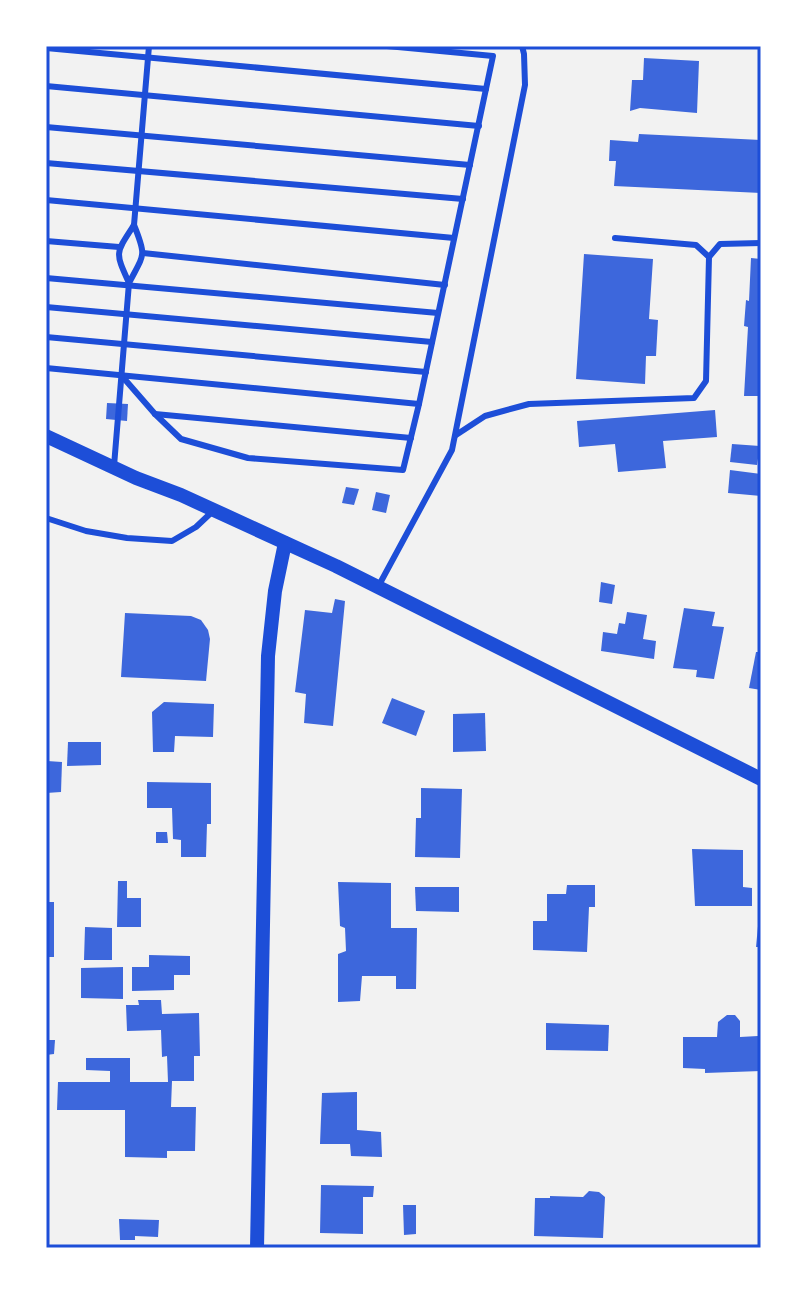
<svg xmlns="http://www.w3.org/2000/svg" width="807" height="1294" font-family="Jost,sans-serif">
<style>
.building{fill:#3d67dc}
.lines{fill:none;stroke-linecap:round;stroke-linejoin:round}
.service{stroke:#1d4ed8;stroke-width:6}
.tertiary{stroke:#1d4ed8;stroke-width:14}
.neatline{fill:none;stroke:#1d4ed8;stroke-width:3}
</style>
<rect width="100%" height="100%" fill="#f2f2f2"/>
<g class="building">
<polygon points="644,58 699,61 697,113 640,108 630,111 632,80 643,80"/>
<polygon points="639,134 761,140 761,193 614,186 616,161 609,161 610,140 638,142"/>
<polygon points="584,254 653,259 649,319 658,320 656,356 646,356 645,384 576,379"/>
<polygon points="751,258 761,259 761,396 744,396 748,327 744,326 746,300 749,301"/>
<polygon points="107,403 128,404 127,421 106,419"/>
<polygon points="715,410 717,437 663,441 666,468 618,472 615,444 579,447 577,421"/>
<polygon points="732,444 760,446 757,465 730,462"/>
<polygon points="730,470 761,474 761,496 728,493"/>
<polygon points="346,487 359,489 354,505 342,503"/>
<polygon points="376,492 390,495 386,513 372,510"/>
<polygon points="601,582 615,585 612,604 599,602"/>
<polygon points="335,599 345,601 333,726 304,723 306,694 295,692 305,610 332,613"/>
<polygon points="684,608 715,612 712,626 724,627 714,679 696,677 697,670 673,668"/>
<polygon points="627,612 647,615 643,639 656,641 654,659 601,651 603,632 617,634 619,623 625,624"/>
<polygon points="125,613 191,616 201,620 208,630 210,639 206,681 121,677"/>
<polygon points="756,652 761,652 761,690 749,688"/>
<polygon points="392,698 425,711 416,736 382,723"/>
<polygon points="164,702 214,704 213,737 175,736 174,752 153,752 152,712"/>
<polygon points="485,713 486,751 453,752 453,714"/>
<polygon points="68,742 101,742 101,765 67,766"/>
<polygon points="47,761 62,762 61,792 46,793"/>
<polygon points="147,782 211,783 211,824 207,824 206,857 181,857 181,840 173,839 172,808 147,808"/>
<polygon points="421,788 462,789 460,858 415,857 416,818 421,818"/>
<polygon points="156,832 167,832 168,843 156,843"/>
<polygon points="692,849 743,850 743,887 752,888 752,906 695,906"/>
<polygon points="118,881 127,881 127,898 141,898 141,927 117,927"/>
<polygon points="338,882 391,883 391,928 417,928 416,989 396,989 396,976 362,976 360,1001 338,1002 338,954 346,951 345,928 340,926"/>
<polygon points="567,885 595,885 595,907 589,907 587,952 533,950 533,921 547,921 547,894 566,894"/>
<polygon points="415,887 459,887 459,912 416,911"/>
<rect x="46" y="902" width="8" height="55"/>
<polygon points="759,916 761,917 761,947 756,947"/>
<polygon points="85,927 112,928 112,960 84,960"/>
<polygon points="149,955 190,956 190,975 174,975 174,990 132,991 132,967 149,967"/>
<polygon points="123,967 123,999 81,998 81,968"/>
<polygon points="138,1000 161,1000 162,1014 199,1013 200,1056 194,1056 194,1081 172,1081 171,1107 196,1107 195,1151 167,1151 167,1158 125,1157 125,1110 57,1110 58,1082 110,1082 110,1071 86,1070 86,1058 130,1058 130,1082 168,1082 167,1056 162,1057 161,1030 127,1031 126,1005 139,1005"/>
<polygon points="727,1015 735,1015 740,1021 740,1037 758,1036 761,1029 761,1071 705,1073 705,1069 683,1068 683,1037 717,1037 718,1022"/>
<polygon points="546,1023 609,1025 608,1051 546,1050"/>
<polygon points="46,1040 55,1040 54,1054 46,1055"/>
<polygon points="357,1092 357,1130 381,1132 382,1157 351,1156 350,1144 320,1144 322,1093"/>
<polygon points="321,1185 374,1186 373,1197 363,1197 363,1234 320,1233"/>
<polygon points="589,1191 599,1192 605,1197 603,1238 534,1236 535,1198 550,1198 550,1196 583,1197"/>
<polygon points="403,1205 416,1205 416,1234 404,1235"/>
<polygon points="119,1219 159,1220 158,1237 135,1236 135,1240 120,1240"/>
</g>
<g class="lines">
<g class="service">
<polyline points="387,46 493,56 419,404"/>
<polyline points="46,48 486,89"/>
<polyline points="46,86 479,126"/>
<polyline points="46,127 470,165"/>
<polyline points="46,163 463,199"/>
<polyline points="46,200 454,238"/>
<polyline points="134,225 149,46"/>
<polyline points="615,238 696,245 709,257"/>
<polyline points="46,241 119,247"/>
<polyline points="143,253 445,285"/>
<polyline points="46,278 438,313"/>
<polyline points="46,307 432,342"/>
<polyline points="46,337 426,372"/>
<polyline points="46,368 419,404 403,470 248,458 181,439 155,414 121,375"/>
<polyline points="155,414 411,438"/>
<polyline points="456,435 485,416 529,404 694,398 706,381 709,257 720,244 761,243"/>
<path d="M 114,466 L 129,283 C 144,254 147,257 134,225 C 115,254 115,252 129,283"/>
<polyline points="46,518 86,531 127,538 172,541 196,527 213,511"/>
<polyline points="378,587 452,450 525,85 524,54 522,46"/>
</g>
<g class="tertiary">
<polyline points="46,436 136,478 181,495 336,566 761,779"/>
<polyline points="257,1248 268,656 275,591 285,543"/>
</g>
</g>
<rect width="807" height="1294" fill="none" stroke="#ffffff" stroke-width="96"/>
<rect x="48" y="48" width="711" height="1198" class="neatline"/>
</svg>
